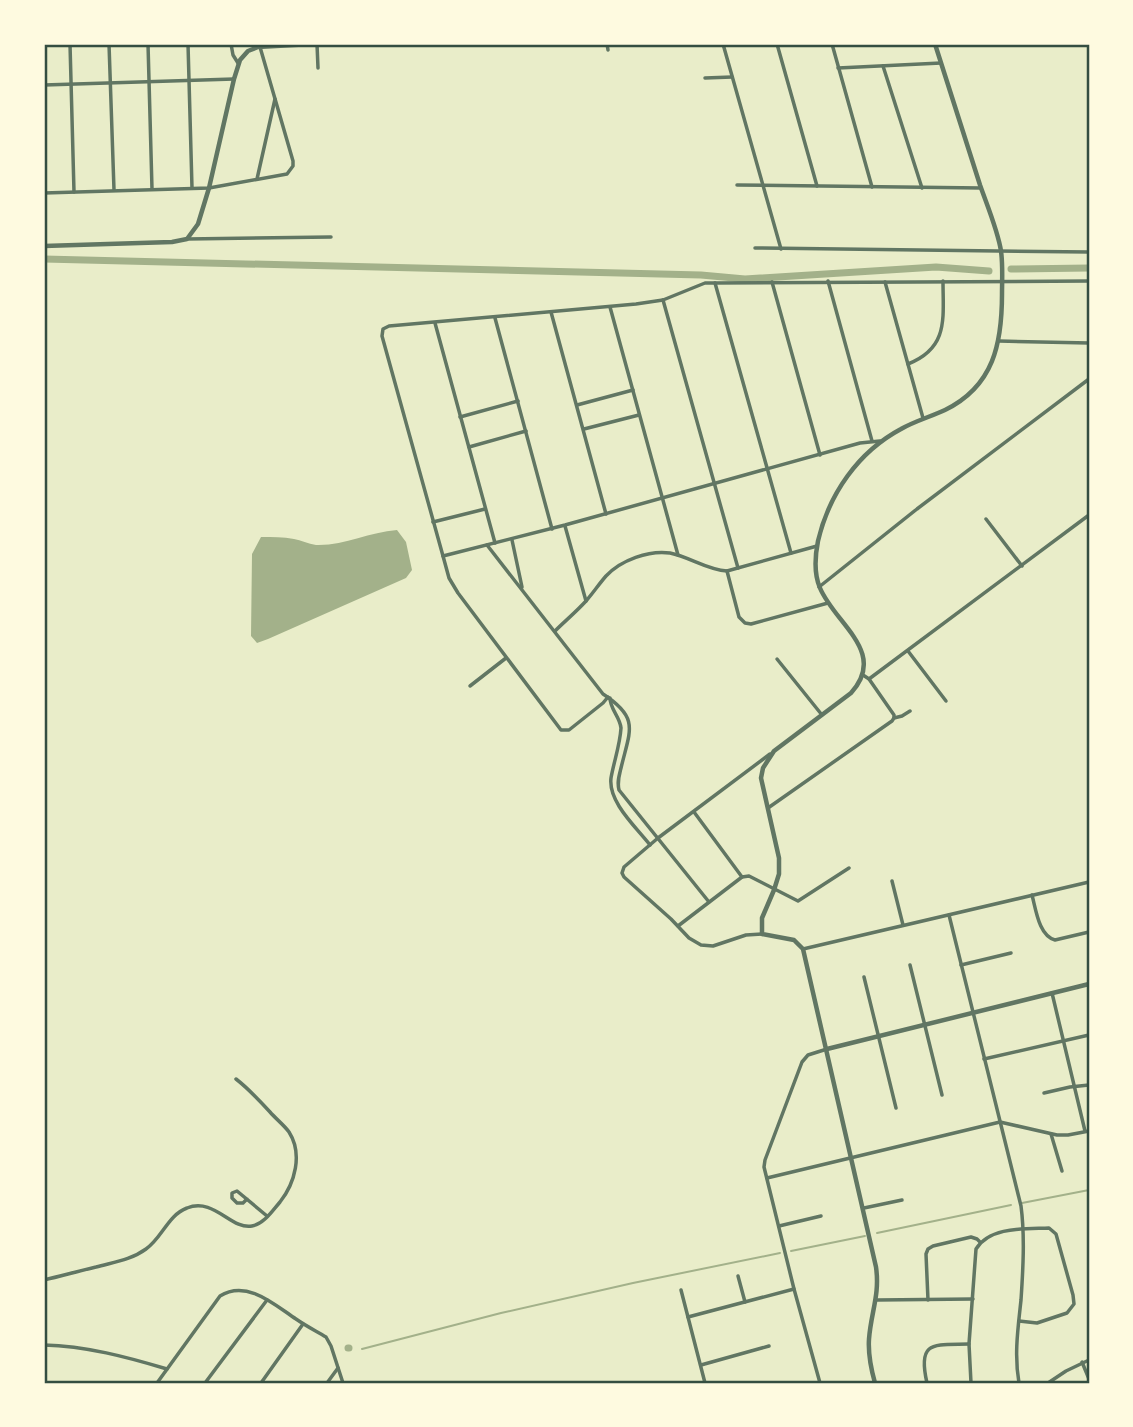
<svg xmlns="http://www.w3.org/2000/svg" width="1133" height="1427" font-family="Bitter,serif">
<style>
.water{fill:#a3b18a}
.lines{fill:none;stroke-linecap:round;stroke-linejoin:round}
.stream{stroke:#a3b18a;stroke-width:2}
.canal{stroke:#a3b18a;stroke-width:7}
.minor{stroke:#617663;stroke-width:3.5}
.tertiary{stroke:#617663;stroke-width:4.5}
.neatline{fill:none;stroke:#344e41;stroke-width:2.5}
</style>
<rect width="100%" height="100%" fill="#e9edc9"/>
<path class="water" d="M 397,530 L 406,542 L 412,570 L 406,578 L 268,639 L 257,643 L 251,636 L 252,554 L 261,537 C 273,537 283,537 294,539 C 301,540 308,544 316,545 C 344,546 369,532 397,530 Z"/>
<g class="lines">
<g class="stream">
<polyline points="1022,1203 1089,1190"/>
<polyline points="877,1233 1011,1205"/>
<polyline points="791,1251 865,1236"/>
<polyline points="362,1349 501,1313 633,1283 780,1253"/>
</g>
<g class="canal">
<polyline points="44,259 701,275 745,279 936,267 989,271"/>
<polyline points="1011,269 1089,268"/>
<polyline points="348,1348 349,1348"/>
</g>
<g class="minor">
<polyline points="70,44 74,192"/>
<polyline points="109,44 114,190"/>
<polyline points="148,44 152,189"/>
<polyline points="188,44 192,188"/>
<polyline points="231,44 233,55 238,63"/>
<polyline points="317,44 318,68"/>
<polyline points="607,44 608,50"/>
<polyline points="723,44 781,249"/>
<polyline points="777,44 817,186"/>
<polyline points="832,44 872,187"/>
<polyline points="883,66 922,188"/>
<polyline points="838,68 941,63"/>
<polyline points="705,78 732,77"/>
<polyline points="44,85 234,79"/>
<polyline points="257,179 275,99"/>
<polyline points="737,185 981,188"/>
<polyline points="44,193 209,188 287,174 293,166 293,161 260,47"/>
<polyline points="187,239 331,237"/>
<polyline points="755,248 1089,252"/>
<polyline points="828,281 872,441"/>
<polyline points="772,282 820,455"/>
<polyline points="885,282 923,418"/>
<polyline points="715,283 791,553"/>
<polyline points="663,300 738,568"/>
<polyline points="610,307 678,555"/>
<polyline points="551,312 606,514"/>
<polyline points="495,318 552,529"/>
<polyline points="435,323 495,543"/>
<polyline points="999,341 1089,343"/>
<path d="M 908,364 C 949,348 943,318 943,281"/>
<polyline points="577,405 633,390"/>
<polyline points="460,417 518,401"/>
<polyline points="584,429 639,415"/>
<polyline points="469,447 526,431"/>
<polyline points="986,519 1022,566"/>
<polyline points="433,522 485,509"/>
<polyline points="565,526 586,601"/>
<polyline points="512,540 522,587"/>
<path d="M 487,545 L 603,694 C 640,718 630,730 621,768 C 619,776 617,782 619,790 L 709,902"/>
<polyline points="443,556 565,525 860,443 880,441"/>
<polyline points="727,571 739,617 745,623 751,624 828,603"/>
<polyline points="819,587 917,509 1089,379"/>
<path d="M 555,631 C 565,621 576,612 586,601 C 593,593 599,584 606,576 C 621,560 649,550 670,553 C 690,557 707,570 727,571 L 817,546"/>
<polyline points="908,651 946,701"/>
<polyline points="777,659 822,715"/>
<polyline points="863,675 869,679 894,715 894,718"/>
<polyline points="869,679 1089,515"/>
<polyline points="470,686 506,658"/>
<polyline points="608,697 603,703 569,730 561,730 458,593 449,578 443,556 382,336 383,329 389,326 636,304 663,300 705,283 715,283 1089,281"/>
<path d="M 610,698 C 610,709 620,717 621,728 C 620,745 614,761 611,778 C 608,802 636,827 650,845"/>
<polyline points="768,808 892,721 894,718 902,716 910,711"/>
<polyline points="694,812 742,877"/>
<polyline points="892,881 903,925"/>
<path d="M 1032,895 C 1036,910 1039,936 1055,940 L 1089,932"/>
<path d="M 949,915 L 1021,1206 C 1025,1236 1023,1270 1021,1300 C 1018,1328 1014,1355 1019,1383"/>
<polyline points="678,926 742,877 749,876 798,901 849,868"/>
<polyline points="762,934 746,935 713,946 701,945 689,938 671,919 624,877 622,873 624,867 658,838 770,754"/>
<polyline points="803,949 1089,882"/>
<polyline points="910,965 942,1095"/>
<polyline points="961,965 1011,953"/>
<polyline points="864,977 896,1108"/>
<polyline points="1052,993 1085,1131"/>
<polyline points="984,1059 1089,1035"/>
<polyline points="1044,1093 1070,1087 1089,1085"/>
<polyline points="1051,1134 1062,1171"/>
<polyline points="767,1178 1000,1122 1057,1135 1068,1135 1089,1131"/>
<polyline points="247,1199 243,1203 237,1203 232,1198 232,1193 237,1191 267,1216"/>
<polyline points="864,1208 902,1200"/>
<polyline points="779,1226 821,1216"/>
<polyline points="738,1276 745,1302"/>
<path d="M 44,1280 C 61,1276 79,1271 96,1267 C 114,1262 131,1260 146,1249 C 162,1238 168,1215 187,1208 C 214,1197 231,1230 252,1226 C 264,1224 273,1210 280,1202 C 295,1183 303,1154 289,1132 C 284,1125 276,1119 270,1112 C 259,1100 249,1089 236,1079"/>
<polyline points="681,1290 705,1383"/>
<polyline points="877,1300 973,1299"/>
<polyline points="928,1300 926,1254 928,1249 933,1246 971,1237 977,1239 980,1242"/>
<polyline points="688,1317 794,1289"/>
<path d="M 44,1345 C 86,1346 127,1357 167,1369"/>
<polyline points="1082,1362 1089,1379"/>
<polyline points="701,1365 769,1346"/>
<path d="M 157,1383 L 220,1296 C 247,1279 275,1305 296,1319 C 306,1326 316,1331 326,1337 L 331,1346 L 343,1383"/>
<polyline points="205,1383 267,1300"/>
<polyline points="261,1383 303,1324"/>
<polyline points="327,1383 338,1368"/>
<polyline points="820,1383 794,1289 764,1167 765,1160 802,1062 808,1055 827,1049"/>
<path d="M 927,1383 C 917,1340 934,1345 969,1344"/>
<path d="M 971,1383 L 969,1344 L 976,1249 C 990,1226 1026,1229 1049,1228 L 1056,1234 L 1073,1295 L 1074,1304 L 1067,1313 L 1037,1323 L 1019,1321"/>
<polyline points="1048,1383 1066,1371 1089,1360"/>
</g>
<g class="tertiary">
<polyline points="44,246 172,242 187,239 198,224 209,188 234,79 240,60 248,51 258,47 312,44"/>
<polyline points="827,1049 1089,984"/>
<path d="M 875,1383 C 871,1369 868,1354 869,1339 C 871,1312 880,1295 876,1267 L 803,949 L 794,940 L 762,934 L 762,918 L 774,890 L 779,874 L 779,858 L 761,778 L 763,768 L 774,751 L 851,693 C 888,652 835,624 820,588 C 814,574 815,556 818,541 C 829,494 858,452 901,429 C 915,421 930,417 945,410 C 994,386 1002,343 1002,294 C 1002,280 1003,265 1001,251 C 998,231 987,205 980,185 C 965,138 950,91 935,44"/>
</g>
</g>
<rect width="1133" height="1427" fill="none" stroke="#fefae0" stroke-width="91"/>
<rect x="46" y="46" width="1042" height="1336" class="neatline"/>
</svg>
